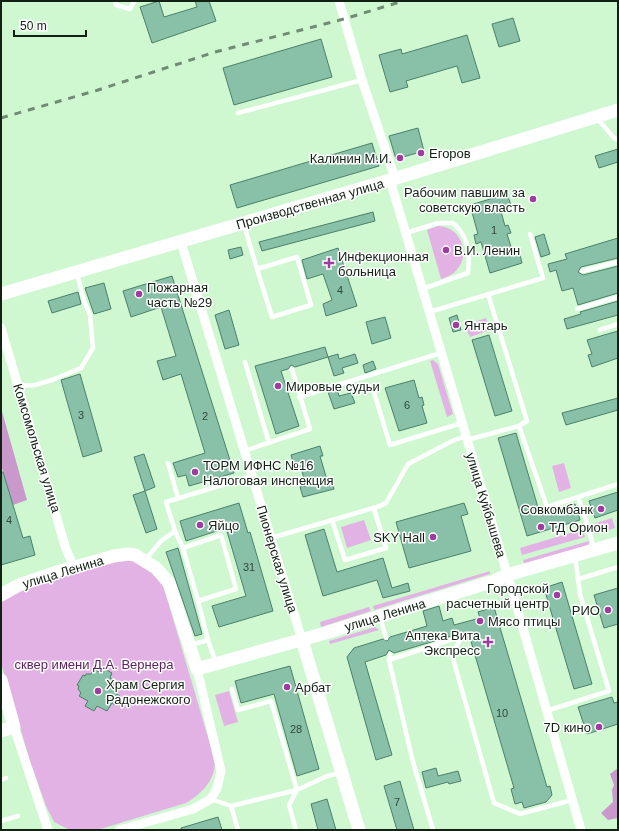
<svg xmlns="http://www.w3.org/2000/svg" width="619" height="831" font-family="Arial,sans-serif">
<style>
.green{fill:#e3b2e4}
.forest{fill:#ca99cb}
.building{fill:#89c0a8;stroke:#4b806a}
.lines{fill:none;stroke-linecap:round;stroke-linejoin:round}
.lane{stroke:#fff;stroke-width:4.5}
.street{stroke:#fff;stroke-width:9}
.secondary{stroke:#fff;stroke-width:13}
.rail{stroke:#708c72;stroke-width:3;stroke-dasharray:7 7;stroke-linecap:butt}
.poi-dot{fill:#9e3ca2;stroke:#fff;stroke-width:1.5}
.labels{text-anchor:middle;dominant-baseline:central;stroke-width:3;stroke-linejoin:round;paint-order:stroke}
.number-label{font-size:11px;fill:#304938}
.poi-label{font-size:13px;fill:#122113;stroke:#fff;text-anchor:start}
.street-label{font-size:13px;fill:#122113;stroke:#fff}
.park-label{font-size:13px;fill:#5e2461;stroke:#fff}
</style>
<rect width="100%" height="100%" fill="#cff8d1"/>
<g class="green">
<path d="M 438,226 C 468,227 474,271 441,279 L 427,230 Z"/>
<polygon points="486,318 490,330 470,337 465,325"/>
<polygon points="433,360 438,364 453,414 447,417 430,361"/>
<polygon points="564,463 571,488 559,492 552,466"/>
<polygon points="612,518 615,528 596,534 593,524"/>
<polygon points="364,520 371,540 347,548 341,527"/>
<polygon points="583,529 585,537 522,555 520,548"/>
<polygon points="589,541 588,547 525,565 523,560"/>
<path d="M 125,559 C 145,562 155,570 164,588 L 215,761 C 215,781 202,793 186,803 L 97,830 L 70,830 L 54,822 L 46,806 L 30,761 L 1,663 L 1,600 L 24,588 Z"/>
<polygon points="490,571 490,574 374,610 373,606"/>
<polygon points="369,607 371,611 321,627 320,622"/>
<polygon points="375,627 379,630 330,644 329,641"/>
<polygon points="229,691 238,722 224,726 215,695"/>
</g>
<g class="forest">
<polygon points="1,408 27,500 13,505 1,465"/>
<polygon points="618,768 618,818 608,820 601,813 613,802 612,790 614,785 610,774"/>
</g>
<g class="building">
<polygon points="159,1 164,17 197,7 195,1 209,1 216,21 152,43 140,7"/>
<polygon points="513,18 520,41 499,47 492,24"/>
<polygon points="467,35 480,78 462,83 457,66 406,81 408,87 390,92 379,55 401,49 402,54"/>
<polygon points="321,39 332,77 234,105 223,68"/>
<polygon points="418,128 424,151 396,159 389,136"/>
<polygon points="372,143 379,166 237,208 230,185"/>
<polygon points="618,149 618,162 599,168 595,156"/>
<polygon points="507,194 511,205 500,208 505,226 508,225 511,233 507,234 513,253 519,251 522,263 490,273 481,242 476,244 474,235 478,234 470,205"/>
<polygon points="373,212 375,221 262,251 259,242"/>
<polygon points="544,234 550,254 541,257 535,237"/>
<polygon points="618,238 618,258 581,267 578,272 583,275 618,266 618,293 578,305 573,288 562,291 556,270 550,272 548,264 567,259 565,254"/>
<polygon points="241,247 243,255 230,259 228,250"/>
<polygon points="338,248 357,306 326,316 323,304 332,300 323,274 307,279 302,260"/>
<polygon points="172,276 234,473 189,486 186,475 178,477 173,463 205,453 181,374 163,380 157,361 176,356 161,307 131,317 123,291"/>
<polygon points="104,283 111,309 94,314 85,288"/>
<polygon points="78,292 81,304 52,313 48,301"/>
<polygon points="618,301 618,315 567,329 564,319 581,314 580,312"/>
<polygon points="229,310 239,345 225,349 215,315"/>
<polygon points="457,315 461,330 453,332 449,318"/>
<polygon points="385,317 391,338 372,344 366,322"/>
<polygon points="618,331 618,358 592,367 588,355 592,354 587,340"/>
<polygon points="489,335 512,411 495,416 472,340"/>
<polygon points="325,347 328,357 295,367 291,365 288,369 281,371 299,426 276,434 255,366"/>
<polygon points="338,354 339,359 355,354 358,363 342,368 344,373 334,376 328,357"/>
<polygon points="373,361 376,369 365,373 363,365"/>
<polygon points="80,374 102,451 83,457 61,380"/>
<polygon points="414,380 419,398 422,397 424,405 422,406 427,423 399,431 385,388"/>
<polygon points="337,389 339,396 351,393 355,403 334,409 328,392"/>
<polygon points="618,398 618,410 566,425 562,413"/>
<polygon points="516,433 540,514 575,504 580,520 527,536 498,438"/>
<polygon points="320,446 323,456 320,456 327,480 331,479 334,489 303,497 300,487 306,486 300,464 294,465 291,455"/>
<polygon points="144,454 155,487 145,491 134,457"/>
<polygon points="1,472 3,472 23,538 30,536 35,555 1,565"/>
<polygon points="145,491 157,529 146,533 133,495"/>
<polygon points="618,492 618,510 595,518 589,501"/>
<polygon points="239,503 248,533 250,532 273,611 219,627 212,606 246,596 226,528 186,541 180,521"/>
<polygon points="464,503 468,514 461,516 471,551 409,568 396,522"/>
<polygon points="324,529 337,572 383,558 392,588 408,583 410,591 383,598 377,580 323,596 305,535"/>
<polygon points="178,548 202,634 195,636 166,552"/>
<polygon points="562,582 592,684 574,689 544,588"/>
<polygon points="618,588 618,624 604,628 594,595"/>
<polygon points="439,606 443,621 452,618 454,625 480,618 478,612 494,607 547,787 550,786 552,795 546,802 524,808 522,802 515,804 511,789 514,788 470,638 467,639 465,632 394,653 389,650 386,655 365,662 392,755 376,760 347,657 354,648 383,639 387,641 390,637 427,626 423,611"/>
<polygon points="290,666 319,769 297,776 274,694 241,703 235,681"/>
<polygon points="103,668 112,673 110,678 121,685 116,694 120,696 115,705 112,703 107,711 97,706 94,711 85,706 88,701 79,696 81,693 78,689 79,686 77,685 83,675 85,676 86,674 91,674 94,669 101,673"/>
<polygon points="612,697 614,703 618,702 618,724 587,734 578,707"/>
<polygon points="436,768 438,776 458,771 461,781 449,784 448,782 426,788 422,772"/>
<polygon points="400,781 403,792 414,830 397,830 384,786"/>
<polygon points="327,799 336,830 318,830 314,815 311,804"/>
<polygon points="218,817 222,830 181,830 181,828"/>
</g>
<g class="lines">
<g class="lane">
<polyline points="115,1 116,5 130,9 134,1"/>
<polyline points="238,113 362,80"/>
<polyline points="597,118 614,138 618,140"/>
<polyline points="244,225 257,269 297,257 311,305 272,317 257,269"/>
<path d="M 406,233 L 438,223 L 453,223 C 469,237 470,253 468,273 L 422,289"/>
<polyline points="582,271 618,262"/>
<polyline points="577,309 618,297"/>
<polyline points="429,312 543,278 530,234"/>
<polyline points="600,330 618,324"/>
<polyline points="245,362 269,443"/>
<polyline points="18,386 35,385 52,380 81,368 93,348 90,315 84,301 77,273"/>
<polyline points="372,386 390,445 462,423"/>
<polyline points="299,397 441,353"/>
<polyline points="519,426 547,507 618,484"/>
<polyline points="467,440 519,426 527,421 488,294"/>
<polyline points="244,451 310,429 292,369"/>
<polyline points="168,463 178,498"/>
<polyline points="578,497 587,523 594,549"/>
<polyline points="332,520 345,560 386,548 374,509"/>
<polyline points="175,531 183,548 221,535 236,589 198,601 208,640 191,645"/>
<polyline points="271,538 380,506 386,503 408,464 452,441 466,436"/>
<polyline points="183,548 198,601"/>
<polyline points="146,559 161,541 175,531 166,502 252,476"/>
<polyline points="579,579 618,567"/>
<polyline points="380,617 386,638"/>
<polyline points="208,640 216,663"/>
<polyline points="389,660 390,654"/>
<polyline points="232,689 238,710 271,701 297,790 289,805 296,830"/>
<polyline points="546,711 609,691 580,594 575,556"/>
<polyline points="1,780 6,778"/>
<polyline points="211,799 231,806 297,790 327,776 340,773"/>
<polyline points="231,806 238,830"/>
<polyline points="1,821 18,816"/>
<polyline points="433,830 413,762 389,660 462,636 452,655 494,803 520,814 572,800"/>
</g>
<g class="street">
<polyline points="339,1 362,80 395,178"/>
<polyline points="390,180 514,597 581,830"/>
<polyline points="181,242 302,640"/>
<polyline points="1,328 66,549 74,567"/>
<polyline points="14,727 48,830"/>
<polyline points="119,830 193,809 211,799 217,788 221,771 197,669"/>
</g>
<g class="secondary">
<polyline points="1,294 390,180 618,110"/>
<polyline points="1,595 19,585 57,572 114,556 128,554 135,555 156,568 169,583 197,669 322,634 494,581 507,575 618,543"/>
<polyline points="302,640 359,830"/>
<polyline points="1,680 14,727 1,731"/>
</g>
<polyline class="rail" points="1,118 98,90 215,52 344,19 403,1"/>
</g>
<g class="poi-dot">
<circle cx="421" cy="153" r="4"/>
<circle cx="400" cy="158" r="4"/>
<circle cx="533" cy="199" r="4"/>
<circle cx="446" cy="250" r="4"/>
<path d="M327 257h4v4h4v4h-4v4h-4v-4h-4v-4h4z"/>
<circle cx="139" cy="294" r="4"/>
<circle cx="456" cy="325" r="4"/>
<circle cx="278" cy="386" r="4"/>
<circle cx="195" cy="472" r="4"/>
<circle cx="601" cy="509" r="4"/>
<circle cx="200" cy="525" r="4"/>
<circle cx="541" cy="527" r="4"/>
<circle cx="433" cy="537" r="4"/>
<circle cx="557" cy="595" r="4"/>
<circle cx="608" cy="610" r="4"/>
<circle cx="480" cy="621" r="4"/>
<path d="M486 636h4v4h4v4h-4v4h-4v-4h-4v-4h4z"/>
<circle cx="287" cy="687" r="4"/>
<circle cx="98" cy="691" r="4"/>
<circle cx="599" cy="727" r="4"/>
</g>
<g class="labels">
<g class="number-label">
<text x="494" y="230">1</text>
<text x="340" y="290">4</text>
<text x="407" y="405">6</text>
<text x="81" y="415">3</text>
<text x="205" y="416">2</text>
<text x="9" y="520">4</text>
<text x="249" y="567">31</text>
<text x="502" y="713">10</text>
<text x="296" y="729">28</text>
<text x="397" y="802">7</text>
</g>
<g class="poi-label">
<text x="429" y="153">Егоров</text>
<text x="392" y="158" text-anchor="end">Калинин М.И.</text>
<text x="525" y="192" text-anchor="end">Рабочим павшим за<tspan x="525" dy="15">советскую власть</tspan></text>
<text x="454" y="250">В.И. Ленин</text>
<text x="338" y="256">Инфекционная<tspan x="338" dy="15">больница</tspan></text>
<text x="147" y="287">Пожарная<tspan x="147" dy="15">часть №29</tspan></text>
<text x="464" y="325">Янтарь</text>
<text x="286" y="386">Мировые судьи</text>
<text x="203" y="465">ТОРМ ИФНС №16<tspan x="203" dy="15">Налоговая инспекция</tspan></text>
<text x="593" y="509" text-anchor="end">Совкомбанк</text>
<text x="208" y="525">Яйцо</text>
<text x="549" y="527">ТД Орион</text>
<text x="425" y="537" text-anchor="end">SKY Hall</text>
<text x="549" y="588" text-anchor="end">Городской<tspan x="549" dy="15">расчетный центр</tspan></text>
<text x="600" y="610" text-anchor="end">РИО</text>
<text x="488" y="621">Мясо птицы</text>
<text x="480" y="635" text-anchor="end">Аптека Вита<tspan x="480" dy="15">Экспресс</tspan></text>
<text x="106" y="684">Храм Сергия<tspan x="106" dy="15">Радонежского</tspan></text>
<text x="295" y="687">Арбат</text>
<text x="591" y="727" text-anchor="end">7D кино</text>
</g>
<g class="street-label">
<text transform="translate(310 204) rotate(-16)">Производственная улица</text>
<text transform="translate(37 448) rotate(73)">Комсомольская улица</text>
<text transform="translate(486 505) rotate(73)">улица Куйбышева</text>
<text transform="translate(277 559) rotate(73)">Пионерская улица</text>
<text transform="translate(63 572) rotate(-17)">улица Ленина</text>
<text transform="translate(385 615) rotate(-17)">улица Ленина</text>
</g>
<g class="park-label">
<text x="94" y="664">сквер имени Д.А. Вернера</text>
</g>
</g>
<rect width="619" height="831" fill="none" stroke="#122113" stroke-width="4"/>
<path d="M14 30v6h72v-6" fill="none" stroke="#122113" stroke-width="2"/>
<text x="20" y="30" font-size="12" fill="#122113" stroke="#ffffff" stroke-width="3" paint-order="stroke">50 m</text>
</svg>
